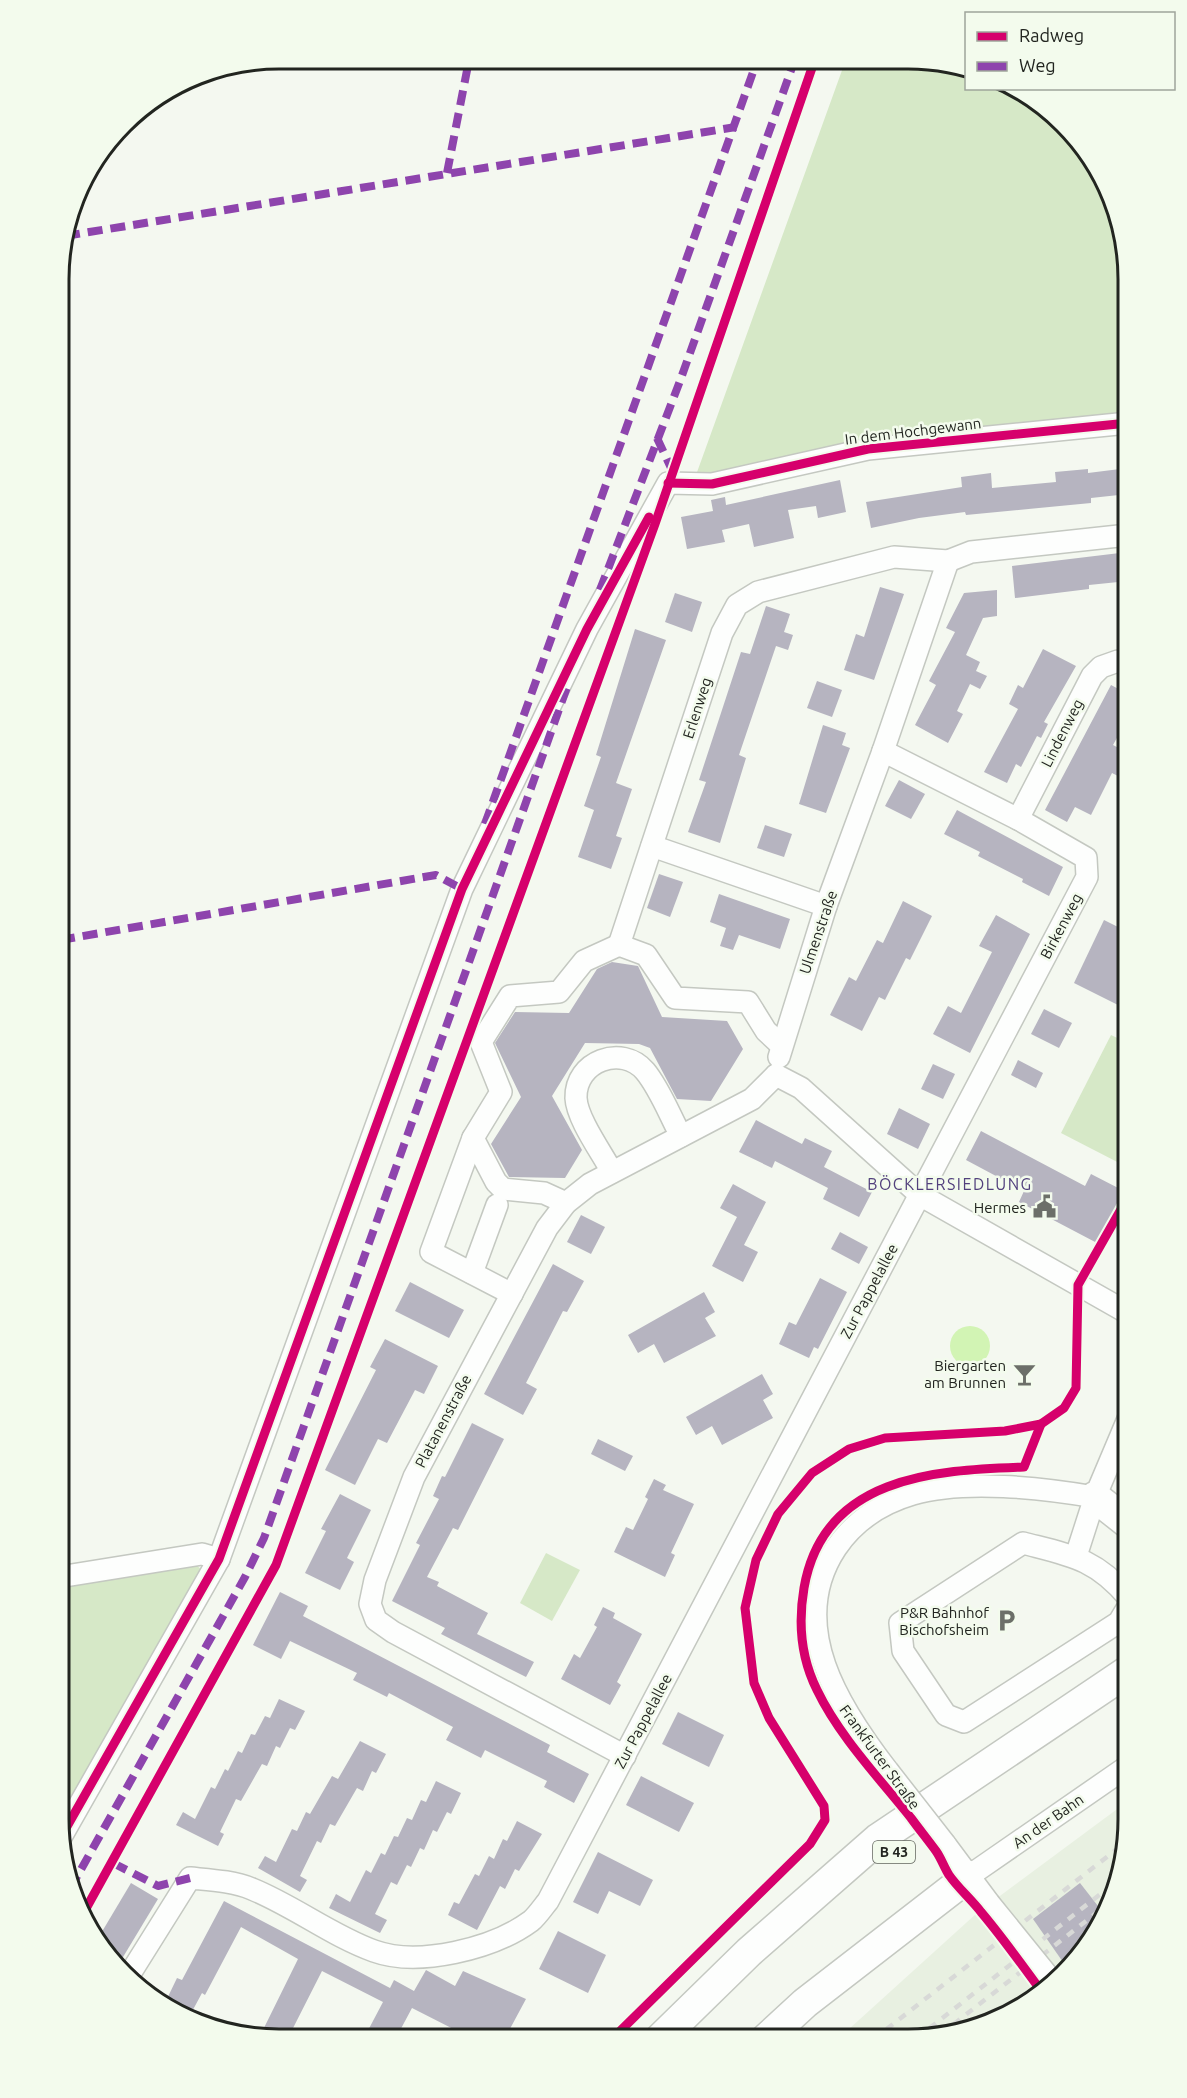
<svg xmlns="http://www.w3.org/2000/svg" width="1187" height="2098" font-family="Ubuntu,sans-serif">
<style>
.built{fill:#e8f0e1}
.green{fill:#d6e8c7}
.water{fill:#d2f4b4}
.building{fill:#b6b4c0}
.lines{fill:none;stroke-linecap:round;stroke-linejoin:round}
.minor-casing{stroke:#c4c8c1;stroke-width:24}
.highway-casing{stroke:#c4c8c1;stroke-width:33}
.minor{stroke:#fdfefd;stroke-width:21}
.highway{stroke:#fdfefd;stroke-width:30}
.rail{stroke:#d8d9d7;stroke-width:4.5;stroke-dasharray:8 8;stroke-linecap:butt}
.minor-bridge-casing{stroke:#c4c8c1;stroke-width:24;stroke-linecap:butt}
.minor-bridge{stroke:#fdfefd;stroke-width:21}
.quiet{stroke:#8e44ad;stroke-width:8;stroke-dasharray:15 8;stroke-linecap:butt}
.cycleway-casing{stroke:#f3fbed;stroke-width:13}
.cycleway{stroke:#d6006c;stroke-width:9}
.labels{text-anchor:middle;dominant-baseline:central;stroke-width:5;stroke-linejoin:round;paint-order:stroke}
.shield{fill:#f3fbed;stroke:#61655e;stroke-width:1.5}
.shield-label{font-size:14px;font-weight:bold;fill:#222520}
.street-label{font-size:15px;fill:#222520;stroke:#f3fbed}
.poi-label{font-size:15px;fill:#222520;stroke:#f3fbed;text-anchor:end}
.neighbourhood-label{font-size:16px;letter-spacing:1.5px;fill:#52407d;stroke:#f3fbed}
.rim{fill:none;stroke:#222520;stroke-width:3}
</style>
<rect width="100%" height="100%" fill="#f4f8f0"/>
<polygon class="built" points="1128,1801 1128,1834 1112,1903 1083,1954 1031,2002 979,2028 908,2039 838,2039 977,1913"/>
<g class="green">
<polygon points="845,62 951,63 966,68 966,88 1016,89 1053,113 1091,156 1117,208 1128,279 1128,415 714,477 696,475"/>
<polygon points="1111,1035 1128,1043 1128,1160 1125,1166 1061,1133"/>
<polygon points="546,1553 580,1570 552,1621 520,1603"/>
<polygon points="194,1562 205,1574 60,1827 59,1583"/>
</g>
<circle class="water" cx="970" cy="1346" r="20"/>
<g class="building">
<polygon points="1128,468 1128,494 1091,498 1091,503 966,515 965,512 919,518 871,528 866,502 962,487 961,477 991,473 992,488 1056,482 1055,472 1088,469 1088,473"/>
<polygon points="840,480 846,512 818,518 816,506 788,510 794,538 754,547 749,524 722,530 725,542 687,549 681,517 713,511 711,500 725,497 726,505"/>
<polygon points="1128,552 1128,581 1089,585 1089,589 1015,598 1012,566"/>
<polygon points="880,587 904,594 874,680 844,670 856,634 864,637"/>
<polygon points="997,590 997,616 983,618 966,655 980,662 976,671 987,676 980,689 970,684 957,711 963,714 948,743 915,725 936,685 929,681 955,632 946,628 964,593"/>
<polygon points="675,593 702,602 692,632 665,622"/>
<polygon points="766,606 790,614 784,632 793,635 788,650 776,646 739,755 746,758 720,843 688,832 706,782 699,780 741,652 750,654"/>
<polygon points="635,629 666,640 616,783 632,789 616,836 622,838 611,869 578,857 594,810 584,806 601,757 596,755"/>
<polygon points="1043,649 1076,666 1044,722 1048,724 1041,738 1037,736 1021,767 1016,764 1007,783 984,772 1018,709 1009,704 1018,685 1023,688"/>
<polygon points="817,681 842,690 832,717 807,708"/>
<polygon points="1111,685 1128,694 1128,718 1113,745 1128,753 1128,757 1118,776 1112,773 1091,815 1075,807 1067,822 1045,810"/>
<polygon points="823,725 846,733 842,745 850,748 826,813 799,804"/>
<polygon points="899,780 925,794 911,819 885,806"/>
<polygon points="957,810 1063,867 1049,896 1022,882 1023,879 978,856 980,852 944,834"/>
<polygon points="765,825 792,834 784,857 757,848"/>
<polygon points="659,874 683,882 670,917 647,908"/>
<polygon points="719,894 790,919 780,949 739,935 733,950 720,946 726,928 710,922"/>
<polygon points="903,901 932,916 910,960 906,958 885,1000 879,997 862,1031 830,1015 849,977 856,981 877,940 883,943"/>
<polygon points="996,915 1030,934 970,1053 933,1034 948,1006 961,1013 992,952 979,946"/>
<polygon points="1104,920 1128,932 1128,1010 1074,983"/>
<polygon points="612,962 638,966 662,1017 727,1021 743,1049 711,1101 677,1099 650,1048 639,1044 585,1043 552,1096 582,1150 565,1178 509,1177 491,1144 521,1097 495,1043 515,1012 569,1013 597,969"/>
<polygon points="1044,1009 1072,1023 1059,1048 1031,1034"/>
<polygon points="1018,1060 1043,1073 1036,1088 1011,1075"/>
<polygon points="933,1064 955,1074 943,1099 921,1089"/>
<polygon points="899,1108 930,1124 918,1149 887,1134"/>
<polygon points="756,1120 802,1144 805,1138 832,1151 824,1167 872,1192 859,1217 823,1199 828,1188 775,1161 772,1168 739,1152"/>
<polygon points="981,1131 1085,1186 1091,1174 1124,1191 1097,1243 1019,1202 1024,1191 966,1160"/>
<polygon points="733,1184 766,1202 744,1245 758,1252 743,1282 712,1266 737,1217 720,1208"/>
<polygon points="581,1215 605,1227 591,1254 567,1242"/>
<polygon points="840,1232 868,1247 859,1264 831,1249"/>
<polygon points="553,1264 584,1281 567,1312 563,1311 526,1383 537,1389 523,1415 484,1394"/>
<polygon points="820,1278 847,1292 818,1349 814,1347 809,1358 779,1344 789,1322 796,1325"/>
<polygon points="410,1282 464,1310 449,1338 395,1311"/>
<polygon points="704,1292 715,1312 705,1318 716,1336 664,1363 654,1344 638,1353 628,1335"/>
<polygon points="385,1339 438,1366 424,1394 415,1390 387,1443 378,1439 355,1485 325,1470 376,1370 370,1367"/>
<polygon points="762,1374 773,1394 763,1400 773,1418 722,1445 712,1426 696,1435 686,1417"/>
<polygon points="472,1423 504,1439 458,1530 453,1528 427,1577 439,1582 437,1586 488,1613 477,1634 534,1662 526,1677 441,1634 445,1628 392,1601 420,1545 416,1543 439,1499 433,1496 442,1476 445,1477"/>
<polygon points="598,1439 633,1456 625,1471 591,1454"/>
<polygon points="654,1479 666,1485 663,1490 694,1504 671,1553 675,1555 665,1577 614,1552 626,1527 633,1530 648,1499 645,1497"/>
<polygon points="340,1494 371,1510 347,1558 354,1562 340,1590 305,1573 326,1531 321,1529"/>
<polygon points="280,1592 308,1606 303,1616 550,1745 547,1752 589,1774 574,1803 544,1787 547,1781 485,1750 481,1758 446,1740 453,1727 389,1693 387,1697 353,1680 357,1673 290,1641 281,1659 253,1645"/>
<polygon points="603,1607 615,1613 613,1618 642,1634 617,1682 621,1685 610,1705 561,1679 574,1654 580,1658 597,1627 594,1625"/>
<polygon points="279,1699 305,1711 295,1730 290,1728 280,1748 276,1746 267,1766 262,1764 241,1801 236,1799 220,1832 224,1834 218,1846 176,1825 183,1812 195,1819 211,1787 215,1789 225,1769 228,1771 238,1751 242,1753 251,1734 255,1735 265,1716 270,1718"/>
<polygon points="678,1712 724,1735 709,1767 662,1744"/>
<polygon points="360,1741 386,1754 376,1773 372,1771 363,1791 357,1788 335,1826 330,1824 321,1843 317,1841 300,1876 307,1880 300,1892 258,1868 265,1856 276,1862 292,1829 297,1831 306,1812 310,1814 332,1776 338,1779"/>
<polygon points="641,1776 694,1803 679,1832 626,1805"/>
<polygon points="436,1781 461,1793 451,1814 447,1812 437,1832 433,1830 424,1850 420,1848 411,1867 407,1865 397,1885 391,1882 375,1914 387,1920 380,1933 329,1908 336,1894 350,1902 366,1870 371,1873 381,1853 385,1855 394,1836 398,1837 407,1818 412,1820 421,1800 426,1802"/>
<polygon points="517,1821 542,1834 519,1871 515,1869 505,1889 500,1886 477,1930 448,1915 454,1902 459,1904 475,1874 479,1876 489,1856 494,1859 503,1839 507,1841"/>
<polygon points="598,1852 653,1880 640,1906 609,1891 598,1914 573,1902"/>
<polygon points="131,1883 158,1899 117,1967 104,1953 97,1940"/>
<polygon points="1080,1883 1105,1915 1085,1949 1065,1965 1033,1919"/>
<polygon points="224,1901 390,1988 394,1980 414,1991 426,1970 455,1986 463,1971 526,1999 505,2038 471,2038 412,2008 396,2038 364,2038 383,2002 322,1971 288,2038 259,2038 298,1959 241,1927 205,1995 202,1993 188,2019 164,2005 177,1978 182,1980"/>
<polygon points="558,1931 606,1955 588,1993 539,1969"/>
</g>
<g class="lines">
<defs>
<g id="minor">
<polyline points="1018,819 1092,676 1101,667 1118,661"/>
<polyline points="652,846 826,906"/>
<polyline points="619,945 722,633 737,605 758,592 894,557 948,561 971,552 1128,535"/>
<polyline points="779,1057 826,906 883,751 948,561"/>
<polyline points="776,1075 801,1088 920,1195 1128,1313"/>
<polyline points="473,1138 496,1182 503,1189 544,1193 566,1203"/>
<path d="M 612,1172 C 602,1153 577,1119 576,1098 C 575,1061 622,1044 645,1071 C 660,1089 670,1116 681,1136"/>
<polyline points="472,1273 497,1205"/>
<polyline points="512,1294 431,1252 473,1138 501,1092 481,1042 510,996 559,992 584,961 619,945 646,955 675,998 748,1002 766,1031 781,1045"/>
<polyline points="1076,1556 1095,1497 1128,1419"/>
<polyline points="59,1577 202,1554 219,1559"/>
<path d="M 1128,1607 L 1119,1622 L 964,1722 L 946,1715 L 903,1651 L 900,1623 L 1023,1543 C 1069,1555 1095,1558 1128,1597"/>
<polyline points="625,1756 393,1632 376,1620 370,1604 375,1580 414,1477 547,1228 566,1203 590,1184 752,1099 776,1075"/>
<path d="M 888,1771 C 840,1709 785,1625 836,1548 C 855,1520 882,1503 913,1494 C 964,1479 1043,1488 1095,1497"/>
<polyline points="61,1837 219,1559 462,889 587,629 668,483 712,484 868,449 1128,423"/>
<polyline points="945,1844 989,1903"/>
<polyline points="969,1876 1128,1766"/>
<path d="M 128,1977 L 190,1878 C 210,1880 233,1881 252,1889 C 294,1906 332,1936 374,1951 C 418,1967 493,1949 531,1921 C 537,1916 543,1907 548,1901 L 1087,877 L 1086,858 L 1018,819 L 883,751"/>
</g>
<g id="highway">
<polyline points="1095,1497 1128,1523"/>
<polyline points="660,2039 749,1952 878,1839 1128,1671"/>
<polyline points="766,2039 805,2003 969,1876"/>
</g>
</defs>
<use href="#minor" class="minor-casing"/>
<use href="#highway" class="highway-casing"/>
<use href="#minor" class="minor"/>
<use href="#highway" class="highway"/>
<g class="rail">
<polyline points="1027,2004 1038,1996"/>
<polyline points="941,2034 1113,1900"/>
<polyline points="917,2038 1117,1881"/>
<polyline points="874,2039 1126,1842"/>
</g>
<defs>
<g id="minor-bridge">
<polyline points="888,1771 945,1844"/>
<polyline points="989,1903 1053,1982"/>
</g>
</defs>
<use href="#minor-bridge" class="minor-bridge-casing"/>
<use href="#minor-bridge" class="minor-bridge"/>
<g class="quiet">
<polyline points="447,173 469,60"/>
<polyline points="65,236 736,127"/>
<polyline points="657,438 672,470"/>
<polyline points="600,590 680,381 794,62"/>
<polyline points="485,824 757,61"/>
<polyline points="60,940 436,875 462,889 464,883"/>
<polyline points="113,1863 158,1886 190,1878"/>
<polyline points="70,1889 245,1577 264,1538 567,687"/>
</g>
<defs>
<g id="cycleway">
<polyline points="668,483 712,484 868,449 1128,423"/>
<path d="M 1041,1424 L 1024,1467 C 933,1470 823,1477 804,1588 C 798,1623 801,1658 817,1690 C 839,1736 880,1779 911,1818 C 919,1829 928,1840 936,1851 C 941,1858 944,1867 949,1875 C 958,1888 971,1899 981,1912 C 1003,1938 1022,1965 1042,1992"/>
<polyline points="61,1837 219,1559 462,889 587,629 649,517"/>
<polyline points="83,1914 276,1565 655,524 814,62"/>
<polyline points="612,2039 810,1844 825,1820 824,1806 769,1718 754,1683 745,1608 756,1560 778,1514 812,1473 849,1449 885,1438 1005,1431 1041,1424 1064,1408 1076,1388 1078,1285 1128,1197"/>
</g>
</defs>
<use href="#cycleway" class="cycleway-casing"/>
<use href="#cycleway" class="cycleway"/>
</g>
<defs>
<symbol id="civic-bare" viewBox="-9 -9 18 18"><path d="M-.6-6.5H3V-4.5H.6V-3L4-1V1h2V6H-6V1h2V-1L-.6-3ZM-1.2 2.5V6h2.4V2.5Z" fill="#6c6f69" stroke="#f3fbed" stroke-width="2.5" paint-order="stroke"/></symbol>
<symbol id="bar-bare" viewBox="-9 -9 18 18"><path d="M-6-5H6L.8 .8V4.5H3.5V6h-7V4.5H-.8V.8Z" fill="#6c6f69" stroke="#f3fbed" stroke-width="2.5" paint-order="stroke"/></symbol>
<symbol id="parking-bare" viewBox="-9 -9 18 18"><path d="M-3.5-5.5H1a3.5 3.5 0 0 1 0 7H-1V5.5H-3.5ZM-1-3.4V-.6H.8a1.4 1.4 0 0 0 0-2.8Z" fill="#6c6f69" stroke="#f3fbed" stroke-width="2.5" paint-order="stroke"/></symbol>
</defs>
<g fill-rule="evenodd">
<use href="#civic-bare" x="1028" y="1190" width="33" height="33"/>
<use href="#bar-bare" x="1008" y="1358" width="33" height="33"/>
<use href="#parking-bare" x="990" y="1604" width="33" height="33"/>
</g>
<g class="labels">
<rect class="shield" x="873" y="1841" width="42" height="22" rx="4.5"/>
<g class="shield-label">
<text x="894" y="1852">B 43</text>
</g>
<g class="street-label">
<text transform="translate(913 431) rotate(-7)">In dem Hochgewann</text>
<text transform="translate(697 708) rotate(-72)">Erlenweg</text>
<text transform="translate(1062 733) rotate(-63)">Lindenweg</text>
<text transform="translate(1061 926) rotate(-62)">Birkenweg</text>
<text transform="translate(818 932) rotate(-71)">Ulmenstraße</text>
<text transform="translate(869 1291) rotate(-62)">Zur Pappelallee</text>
<text transform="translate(443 1421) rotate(-62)">Platanenstraße</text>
<text transform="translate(643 1721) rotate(-62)">Zur Pappelallee</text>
<text transform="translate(880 1757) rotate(54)">Frankfurter Straße</text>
<text transform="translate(1048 1821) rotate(-35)">An der Bahn</text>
</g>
<g class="poi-label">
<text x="1026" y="1207">Hermes</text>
<text x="1006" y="1365">Biergarten<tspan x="1006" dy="17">am Brunnen</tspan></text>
<text x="989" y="1612">P&amp;R Bahnhof<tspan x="989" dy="17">Bischofsheim</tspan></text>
</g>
<g class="neighbourhood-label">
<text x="950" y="1184">BÖCKLERSIEDLUNG</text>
</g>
</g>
<path d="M0 0H1187V2098H0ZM279 69H908A210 210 0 0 1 1118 279V1819A210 210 0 0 1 908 2029H279A210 210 0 0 1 69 1819V279A210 210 0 0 1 279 69Z" fill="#f3fbed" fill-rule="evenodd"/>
<path class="rim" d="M279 69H908A210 210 0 0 1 1118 279V1819A210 210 0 0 1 908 2029H279A210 210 0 0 1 69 1819V279A210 210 0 0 1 279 69Z"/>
<rect x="965" y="12" width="210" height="78" fill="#f3fbed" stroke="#9fa59b" stroke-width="1.5"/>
<rect x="977" y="32" width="30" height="9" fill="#d6006c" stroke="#9fa59b" stroke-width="1.5"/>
<text x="1019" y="42" font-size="18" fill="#222520">Radweg</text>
<rect x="977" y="62" width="30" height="9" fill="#8e44ad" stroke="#9fa59b" stroke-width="1.5"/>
<text x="1019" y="72" font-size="18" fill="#222520">Weg</text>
</svg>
